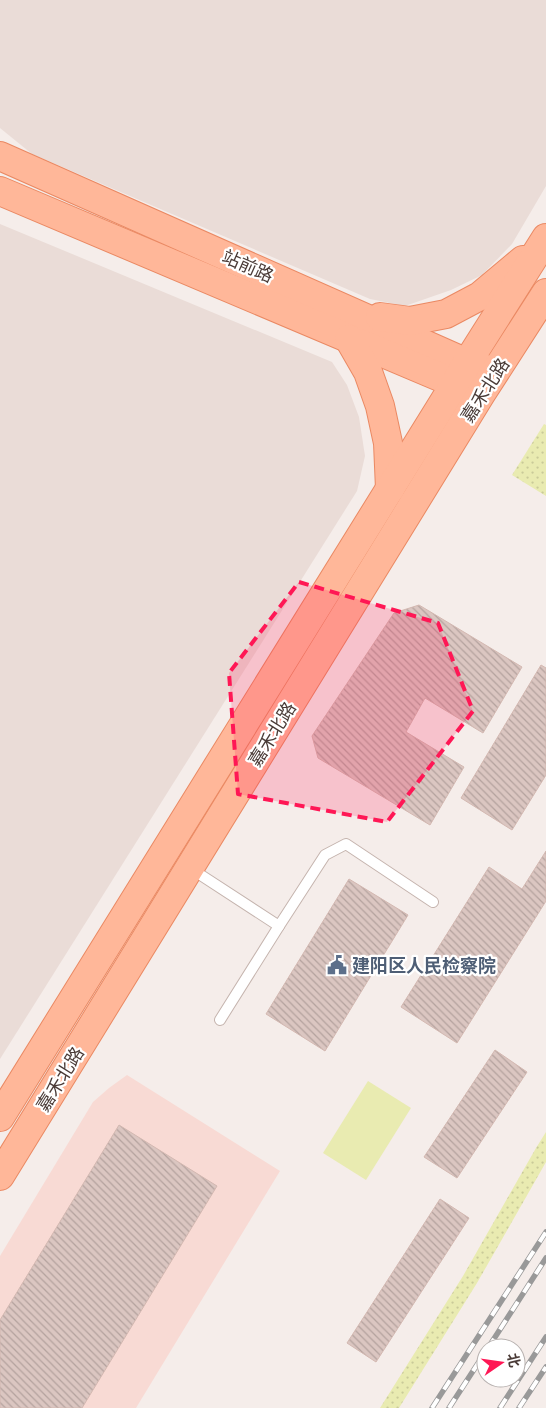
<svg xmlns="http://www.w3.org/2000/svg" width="546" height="1408" font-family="Mulish,'Noto Sans SC',sans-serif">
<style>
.residential{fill:#eadcd7}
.commercial{fill:#f8dad4}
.grass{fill:url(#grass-dots)}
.garden{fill:#e9ebb1}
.building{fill:url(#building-back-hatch);stroke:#d3b8b1}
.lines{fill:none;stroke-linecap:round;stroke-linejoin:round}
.service-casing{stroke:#c5b4ae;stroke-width:12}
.primary-casing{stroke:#ea8963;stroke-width:30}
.service{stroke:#fff;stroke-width:10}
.primary{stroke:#ffb799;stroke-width:28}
.rail-casing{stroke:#999;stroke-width:5.5}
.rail{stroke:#fff;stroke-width:4;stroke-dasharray:11;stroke-linecap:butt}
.marked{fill:#ff1755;fill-opacity:0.2;stroke:#ff1755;stroke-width:4;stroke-dasharray:10 6;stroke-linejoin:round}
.labels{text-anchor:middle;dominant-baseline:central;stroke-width:4.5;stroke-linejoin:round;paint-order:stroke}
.street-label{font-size:18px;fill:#4a3b37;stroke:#fff}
.service-label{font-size:18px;font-weight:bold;fill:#4e5e75;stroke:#fff;text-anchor:start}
</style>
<defs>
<pattern id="grass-dots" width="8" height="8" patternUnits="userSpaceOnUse" patternTransform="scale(1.25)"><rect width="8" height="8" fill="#e9ebb1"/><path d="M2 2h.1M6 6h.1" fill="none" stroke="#c9ca99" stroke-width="1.8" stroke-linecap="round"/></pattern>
<pattern id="building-back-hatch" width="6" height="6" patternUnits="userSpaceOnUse" patternTransform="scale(1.25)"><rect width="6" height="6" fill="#dbc6c1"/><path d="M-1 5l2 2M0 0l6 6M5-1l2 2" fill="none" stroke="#b4a29e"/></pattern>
</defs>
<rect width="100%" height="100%" fill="#f5edea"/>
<g class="residential">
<polygon points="0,0 546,0 546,186 512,244 482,275 451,290 405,306 370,299 32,154 0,128"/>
<polygon points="0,224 332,362 347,385 359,417 365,456 357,491 0,1059"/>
</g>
<polygon class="commercial" points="127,1075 280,1171 136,1408 0,1408 0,1256 93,1102 109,1088"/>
<g class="grass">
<polygon points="544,424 546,425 546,496 512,475"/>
<polygon points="546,1132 546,1162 477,1283 399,1408 380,1408 463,1276 536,1148"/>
</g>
<polygon class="garden" points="368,1081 411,1108 366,1180 323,1153"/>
<g class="building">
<polygon points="419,605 522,667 483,733 425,698 406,732 464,767 430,825 318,758 312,736 394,613"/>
<polygon points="541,665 546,668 546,775 512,830 461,798"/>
<polygon points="546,851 546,901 457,1043 401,1007 489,867 522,889"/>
<polygon points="349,879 408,915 325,1051 266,1014"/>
<polygon points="495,1050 527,1072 457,1178 424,1157"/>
<polygon points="119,1125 217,1186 82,1408 0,1408 0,1320"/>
<polygon points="440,1199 469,1218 376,1362 347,1343"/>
</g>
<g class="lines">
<defs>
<g id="service">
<polyline points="190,868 279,926 325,855 346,844 433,902"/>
<polyline points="220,1020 279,926"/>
</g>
<g id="primary">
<polyline points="0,156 467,363 483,368"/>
<polyline points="0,191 473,391"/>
<polyline points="380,317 410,321 446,314 480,296 523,260"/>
<polyline points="349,339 368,372 380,406 388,443 390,489"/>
<polyline points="0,1117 455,384 467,363 546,238"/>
<polyline points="0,1176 481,394 546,293"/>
</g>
</defs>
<use href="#service" class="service-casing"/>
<use href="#primary" class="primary-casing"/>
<use href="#service" class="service"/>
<use href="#primary" class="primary"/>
<defs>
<g id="rail">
<polyline points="488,1348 546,1258"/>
<polyline points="432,1408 546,1232"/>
<polyline points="449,1408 486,1351"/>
<polyline points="500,1408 546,1337"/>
<polyline points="519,1408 546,1367"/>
</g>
</defs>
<use href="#rail" class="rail-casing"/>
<use href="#rail" class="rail"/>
</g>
<path class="marked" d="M 299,582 L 438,623 L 473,711 L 387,822 L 238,794 L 229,673 Z"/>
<defs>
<symbol id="civic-bare" viewBox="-9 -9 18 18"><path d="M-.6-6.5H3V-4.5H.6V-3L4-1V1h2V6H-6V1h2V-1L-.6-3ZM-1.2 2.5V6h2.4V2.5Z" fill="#5c6f8a" stroke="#fff" stroke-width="2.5" paint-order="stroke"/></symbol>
</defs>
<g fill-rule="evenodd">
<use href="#civic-bare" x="323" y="951" width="28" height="28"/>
</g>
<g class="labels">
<g class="street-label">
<text transform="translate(248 266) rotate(24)">站前路</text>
<text transform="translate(485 390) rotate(-57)">嘉禾北路</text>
<text transform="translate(272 734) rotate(-58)">嘉禾北路</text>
<text transform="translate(60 1079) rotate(-58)">嘉禾北路</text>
</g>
<g class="service-label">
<text x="352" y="965">建阳区人民检察院</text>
</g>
</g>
<g transform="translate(501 1363) rotate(77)"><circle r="24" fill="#ffffff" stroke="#b7b1af"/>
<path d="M0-4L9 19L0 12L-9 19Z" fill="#ff1755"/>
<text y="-8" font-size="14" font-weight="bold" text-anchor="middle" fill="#4a3b37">北</text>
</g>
</svg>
